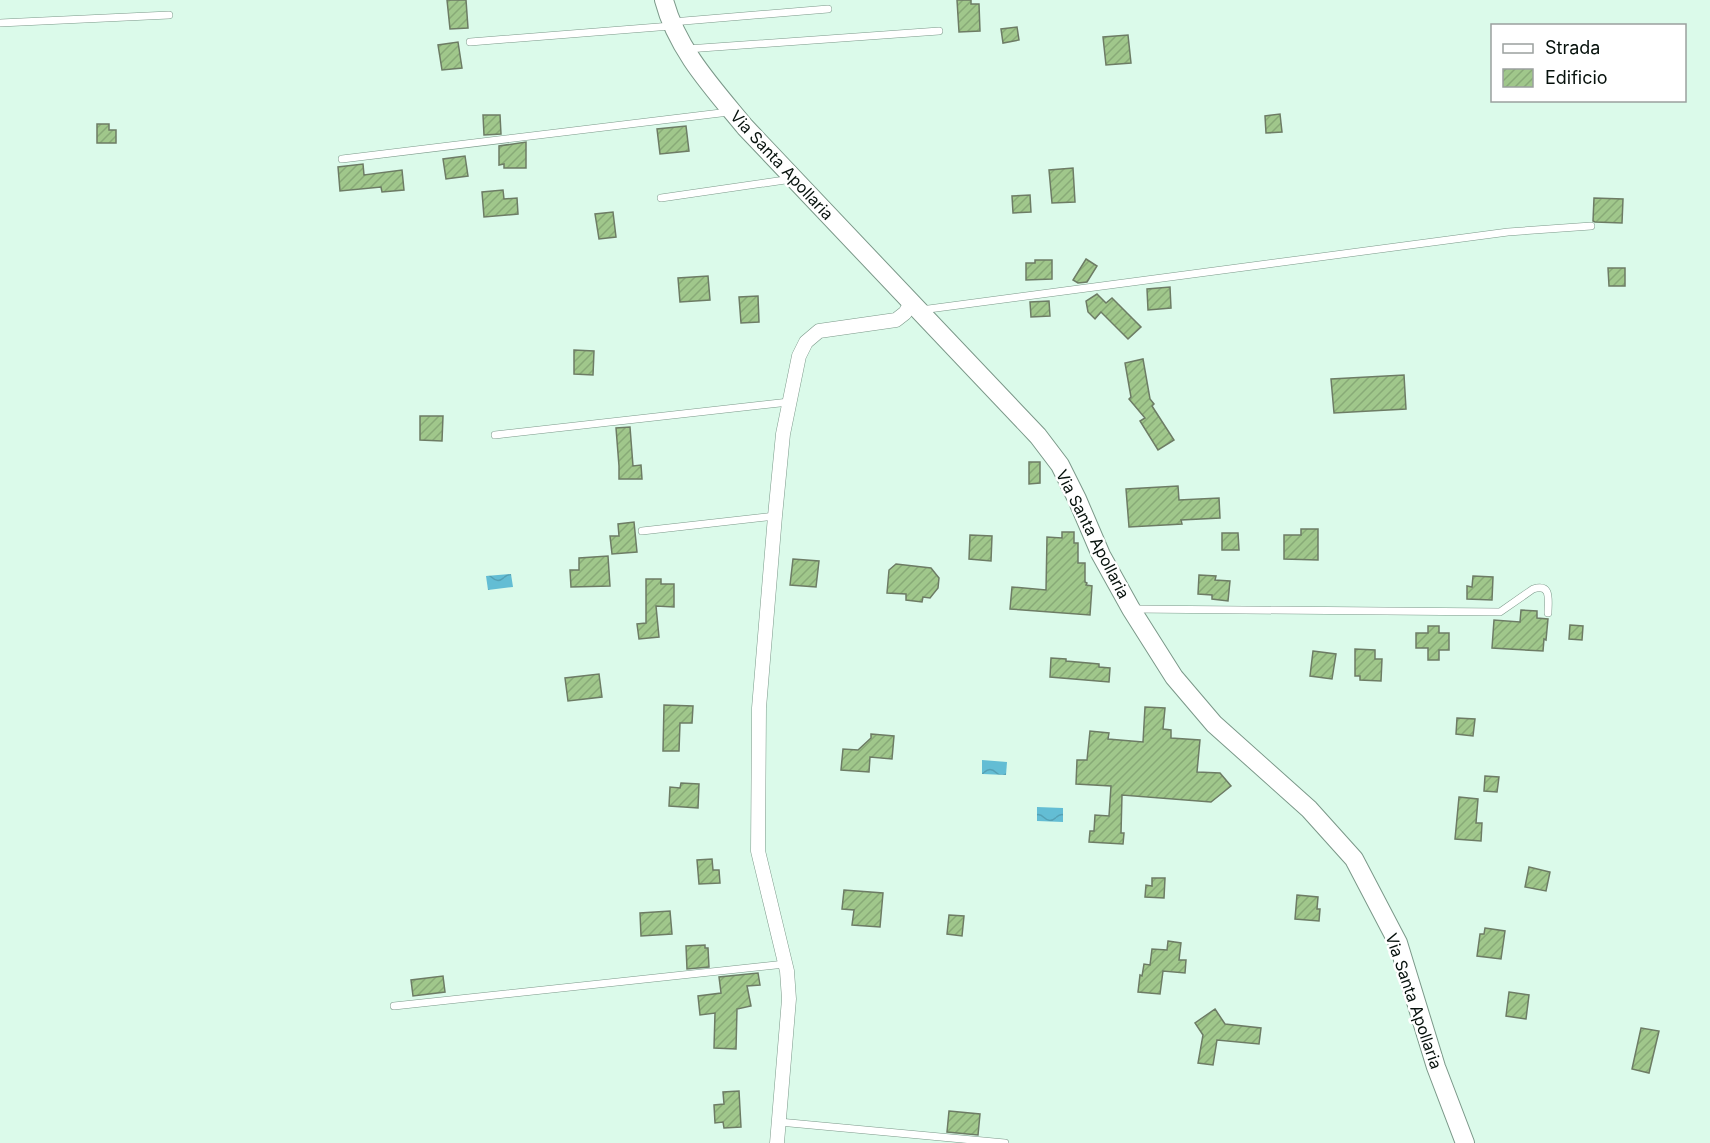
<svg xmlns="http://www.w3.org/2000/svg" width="1710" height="1143" font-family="Inter,sans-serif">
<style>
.water{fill:url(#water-waves)}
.building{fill:url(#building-hatch);stroke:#6d7c65;stroke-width:1.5}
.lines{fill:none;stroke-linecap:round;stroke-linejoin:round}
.service-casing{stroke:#7b9889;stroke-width:8}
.minor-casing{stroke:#7b9889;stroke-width:15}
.tertiary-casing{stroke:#7b9889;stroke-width:20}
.service{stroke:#fff;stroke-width:7}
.minor{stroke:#fff;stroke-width:14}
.tertiary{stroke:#fff;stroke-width:18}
.labels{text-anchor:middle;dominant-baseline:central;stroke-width:5;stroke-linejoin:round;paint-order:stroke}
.street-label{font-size:16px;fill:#06110c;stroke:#fff}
</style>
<defs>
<pattern id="water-waves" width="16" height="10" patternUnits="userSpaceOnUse" patternTransform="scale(1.5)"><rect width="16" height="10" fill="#63bdd4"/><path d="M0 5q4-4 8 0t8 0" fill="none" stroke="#54a1b5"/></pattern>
<pattern id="building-hatch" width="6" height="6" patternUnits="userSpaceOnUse" patternTransform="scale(1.5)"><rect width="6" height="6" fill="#a0c78b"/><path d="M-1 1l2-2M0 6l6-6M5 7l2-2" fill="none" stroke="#8a7"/></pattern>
</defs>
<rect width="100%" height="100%" fill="#dbfaea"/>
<g class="water">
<polygon points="511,574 513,587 488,590 486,576"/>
<polygon points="982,760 1007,762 1006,775 982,774"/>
<polygon points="1037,807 1063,808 1063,822 1037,821"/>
</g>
<g class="building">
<polygon points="447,0 466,0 468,28 450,29"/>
<polygon points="957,0 971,0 971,4 979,4 980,31 959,32"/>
<polygon points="1017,27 1019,40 1003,43 1001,29"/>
<polygon points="1128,35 1131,63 1106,65 1103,37"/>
<polygon points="458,42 462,68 442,70 438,45"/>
<polygon points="1280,114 1282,132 1266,133 1265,116"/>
<polygon points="483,115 500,115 501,134 484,135"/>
<polygon points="97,124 109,124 109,130 116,130 116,143 97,143"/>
<polygon points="686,126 689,151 660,154 657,129"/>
<polygon points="526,142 526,168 504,168 504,164 499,165 499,146"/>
<polygon points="465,156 468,176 446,179 443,159"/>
<polygon points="363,164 364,175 402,170 404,190 382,192 381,187 340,191 338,167"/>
<polygon points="1073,168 1075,202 1052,203 1049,170"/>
<polygon points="503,190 504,199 517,198 518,214 484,217 482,192"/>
<polygon points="1030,195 1031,212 1013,213 1012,196"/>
<polygon points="1594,198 1623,199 1622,223 1595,222 1593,221"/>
<polygon points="613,212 616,237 599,239 595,214"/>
<polygon points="1086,259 1097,266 1087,282 1078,283 1073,280"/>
<polygon points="1035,260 1052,260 1052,279 1026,280 1026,263 1035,263"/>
<polygon points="1608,268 1625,268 1625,286 1609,286"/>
<polygon points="708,276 710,300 680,302 678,278"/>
<polygon points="1170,287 1171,308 1148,310 1147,289"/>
<polygon points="1097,294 1106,303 1112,298 1141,327 1128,339 1101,312 1095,319 1088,312 1086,301"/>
<polygon points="758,296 759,322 741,323 739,297"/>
<polygon points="1049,301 1050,316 1031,317 1030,302"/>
<polygon points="574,350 594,351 593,375 574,374"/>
<polygon points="1143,359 1150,399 1154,404 1152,406 1174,440 1158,450 1140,421 1145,418 1129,399 1131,397 1125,363"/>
<polygon points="1404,375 1406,409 1334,413 1331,379"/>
<polygon points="420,416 443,416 442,441 420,440"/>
<polygon points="630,427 633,466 641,465 642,479 619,479 619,466 616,428"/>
<polygon points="1029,462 1040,462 1040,483 1029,484"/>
<polygon points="1178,486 1179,500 1219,498 1220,518 1181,520 1182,524 1129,527 1126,489"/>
<polygon points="634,522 637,552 612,554 610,536 619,536 618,524"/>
<polygon points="1301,529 1318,529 1318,560 1284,559 1284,535 1301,535"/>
<polygon points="1062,532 1074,532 1074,543 1078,543 1078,563 1085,563 1085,582 1087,583 1086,585 1092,586 1090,615 1010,609 1012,587 1046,590 1047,537 1062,538"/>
<polygon points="1222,533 1238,533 1239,550 1222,550"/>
<polygon points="970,535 992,536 991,561 969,559"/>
<polygon points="608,556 610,586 571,587 570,570 579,570 579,558"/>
<polygon points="793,559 819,561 816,587 790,585"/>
<polygon points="896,564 931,568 939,578 938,588 930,598 923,597 922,602 906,600 906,594 887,593 889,570"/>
<polygon points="1199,575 1216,576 1215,580 1230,581 1228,601 1212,599 1212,595 1198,594"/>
<polygon points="1473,576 1493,577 1492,600 1467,599 1467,586 1472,587"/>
<polygon points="646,579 661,579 661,584 674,584 674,607 656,606 659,637 639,639 637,624 646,623"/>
<polygon points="1521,610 1537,611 1537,618 1548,619 1546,640 1544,639 1543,651 1492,648 1494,620 1520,622"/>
<polygon points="1570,625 1583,626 1582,640 1569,639"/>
<polygon points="1428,626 1439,626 1439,633 1449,633 1449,650 1439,650 1439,660 1428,660 1428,648 1416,648 1416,633 1428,633"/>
<polygon points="1355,649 1375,650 1375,659 1382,659 1381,681 1360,680 1360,676 1355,676"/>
<polygon points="1313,651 1336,654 1332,679 1310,676"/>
<polygon points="1051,658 1066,659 1066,661 1099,664 1099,667 1110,668 1109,682 1050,677"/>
<polygon points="599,674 602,697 568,701 565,678"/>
<polygon points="664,705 693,706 692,723 680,723 679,751 663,751"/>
<polygon points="1145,707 1165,708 1163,729 1171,730 1171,738 1200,740 1197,772 1220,773 1231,786 1211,802 1122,795 1121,833 1124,833 1123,844 1089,842 1090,831 1094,831 1095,815 1109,816 1111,786 1076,784 1077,760 1087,760 1090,731 1109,733 1108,739 1143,742"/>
<polygon points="1457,718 1475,719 1473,736 1456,734"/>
<polygon points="871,734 894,736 892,759 870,757 869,772 841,770 843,749 858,750 871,738"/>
<polygon points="1485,776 1499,777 1497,792 1484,791"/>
<polygon points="681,783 699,784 698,808 669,806 670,787 680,788"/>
<polygon points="1459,797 1478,799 1476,823 1482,823 1481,841 1455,839"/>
<polygon points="712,859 713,870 719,870 720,883 699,884 697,860"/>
<polygon points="1529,867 1550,872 1546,891 1525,887"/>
<polygon points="1152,878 1165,878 1164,898 1145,897 1146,885 1152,886"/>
<polygon points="844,890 883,893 880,927 852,925 854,910 842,909"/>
<polygon points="1297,895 1318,897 1317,909 1320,909 1319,921 1295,919"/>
<polygon points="670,911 672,934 641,936 640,913"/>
<polygon points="949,915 964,916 962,936 947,934"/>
<polygon points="1485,928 1505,931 1501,959 1477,956 1480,934 1484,934"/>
<polygon points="1168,941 1181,943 1179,960 1186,960 1185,973 1163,971 1160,994 1138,992 1140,975 1142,976 1144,964 1150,965 1152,949 1167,950"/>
<polygon points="705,945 705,948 708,948 709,967 687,969 686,946"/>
<polygon points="758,973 760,985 747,986 751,1006 737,1009 736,1049 714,1048 715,1013 700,1015 698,996 721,993 719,977"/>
<polygon points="443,976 445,992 413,996 411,980"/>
<polygon points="1509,992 1529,995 1526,1019 1506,1016"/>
<polygon points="1215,1009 1225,1024 1261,1028 1259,1044 1217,1040 1213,1065 1198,1063 1203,1035 1195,1023"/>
<polygon points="1641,1028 1659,1031 1649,1073 1632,1069"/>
<polygon points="739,1091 741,1127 724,1128 723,1122 715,1123 714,1105 724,1104 723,1092"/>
<polygon points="949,1111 980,1114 978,1135 947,1132"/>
</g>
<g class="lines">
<defs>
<g id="service">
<polyline points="672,22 828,9"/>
<polyline points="0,23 169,15"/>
<polyline points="470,42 671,26"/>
<polyline points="687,49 939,31"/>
<polyline points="342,159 729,112"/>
<polyline points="661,198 792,179"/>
<polyline points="921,310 1508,232 1591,226"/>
<polyline points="495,435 789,402"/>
<polyline points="642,531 775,516"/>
<path d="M 1133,609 L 1500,612 L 1533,589 C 1552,583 1548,600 1548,613"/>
<polyline points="394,1006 785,964"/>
<polyline points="779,1122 1005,1143"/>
</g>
<polyline id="minor" points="777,1143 789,999 787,971 758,851 759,708 775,516 783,434 799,356 806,342 819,331 896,320 905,313 911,303"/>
<path id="tertiary" d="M 664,0 C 677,50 713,88 745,127 L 1038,436 L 1060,465 L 1077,499 L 1101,555 L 1131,609 L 1174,677 L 1214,724 L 1309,809 L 1354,859 L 1398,943 L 1436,1067 L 1465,1143"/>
</defs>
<use href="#service" class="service-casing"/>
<use href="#minor" class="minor-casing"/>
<use href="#tertiary" class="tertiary-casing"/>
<use href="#service" class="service"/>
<use href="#minor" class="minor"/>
<use href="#tertiary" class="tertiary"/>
</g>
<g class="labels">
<g class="street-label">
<text transform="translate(782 165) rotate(47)">Via Santa Apollaria</text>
<text transform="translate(1093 534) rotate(63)">Via Santa Apollaria</text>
<text transform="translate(1414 1001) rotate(71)">Via Santa Apollaria</text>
</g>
</g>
<rect x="1491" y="24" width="195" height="78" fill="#ffffff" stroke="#9ba09e" stroke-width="1.5"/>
<rect x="1503" y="44" width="30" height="9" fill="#ffffff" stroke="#9ba09e" stroke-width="1.5"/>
<text x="1545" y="54" font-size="18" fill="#06110c">Strada</text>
<rect x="1503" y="69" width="30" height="18" fill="url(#building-hatch)" stroke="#9ba09e" stroke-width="1.5"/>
<text x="1545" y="84" font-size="18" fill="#06110c">Edificio</text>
</svg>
